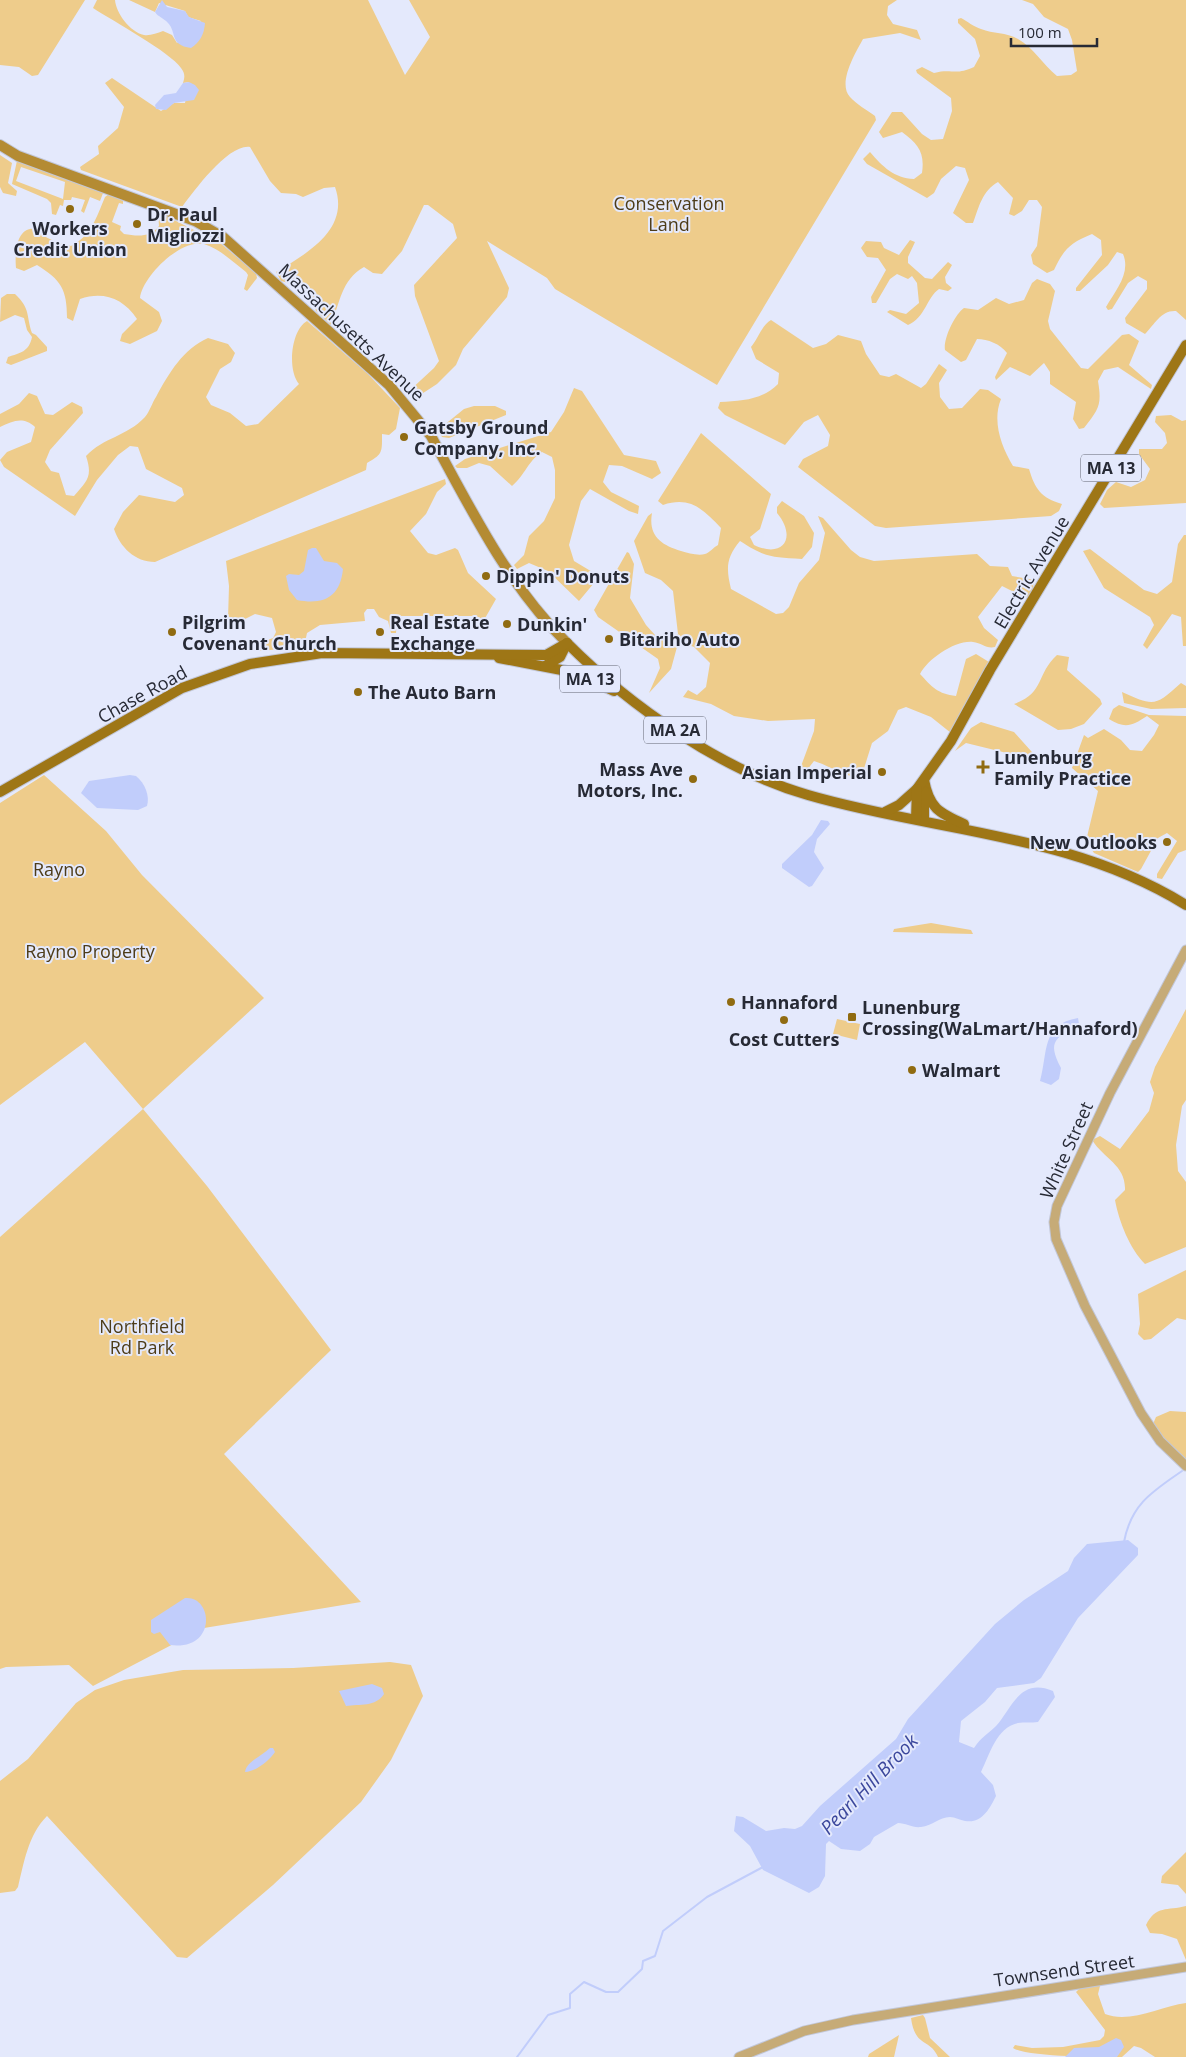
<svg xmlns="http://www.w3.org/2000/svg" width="1186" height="2057" font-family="'Open Sans',sans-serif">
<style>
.green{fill:#eecc8b;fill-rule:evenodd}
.water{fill:#c1cdfb}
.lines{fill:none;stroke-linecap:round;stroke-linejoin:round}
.stream{stroke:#c1cdfb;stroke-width:2}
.tertiary-casing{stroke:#c2c7d8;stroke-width:11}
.secondary-casing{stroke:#c2c7d8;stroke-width:12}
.primary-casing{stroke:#c2c7d8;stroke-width:12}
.tertiary{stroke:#c6ab77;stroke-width:9}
.secondary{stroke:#b48b33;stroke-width:10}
.primary{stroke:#9e7616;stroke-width:10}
.poi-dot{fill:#906b11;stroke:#e4e9fc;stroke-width:2}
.labels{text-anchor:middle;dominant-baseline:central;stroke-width:4;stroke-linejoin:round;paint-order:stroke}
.shield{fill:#e4e9fc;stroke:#606371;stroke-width:1}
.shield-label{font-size:16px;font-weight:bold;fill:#272a35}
.park-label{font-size:18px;fill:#4d3c19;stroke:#e4e9fc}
.poi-label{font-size:18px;font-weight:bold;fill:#272a35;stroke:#e4e9fc;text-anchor:start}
.street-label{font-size:18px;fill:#272a35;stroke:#e4e9fc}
.water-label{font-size:19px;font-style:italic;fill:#3b479c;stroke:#e4e9fc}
</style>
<rect width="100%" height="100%" fill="#e4e9fc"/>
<g class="green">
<polygon points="0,0 85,0 38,75 32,76 19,67 0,65"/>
<path d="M 97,0 L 115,0 C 116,13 130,32 144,35 C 150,36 157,33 163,31 L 172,35 L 177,43 L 201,21 L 188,17 L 185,11 L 159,3 L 155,12 L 129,0 L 368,0 L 405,75 L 430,37 L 409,0 L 897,0 L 888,6 L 887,15 L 893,24 L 917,30 L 921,40 L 900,33 L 863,39 C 856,52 837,83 850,97 C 856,104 867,110 875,116 L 876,120 L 717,385 L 555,289 L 547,278 L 487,241 L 509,288 L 507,297 L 463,349 L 456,365 L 437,384 L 417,397 L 411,395 L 408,392 L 434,368 L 439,361 L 415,296 L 414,285 L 457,238 L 453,224 L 428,205 L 424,205 L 402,251 L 382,274 L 373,273 L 364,267 C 341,280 340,303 331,325 L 316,311 L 310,299 L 300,286 L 281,281 L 276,272 C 308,253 350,229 335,187 L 324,188 L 303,197 L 296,194 L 281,193 L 270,181 L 250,147 C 228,144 195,190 182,207 L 81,170 L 80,167 L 99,154 L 98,146 L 118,128 L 124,107 L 105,83 L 112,78 L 161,111 L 174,103 L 185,103 L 189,82 L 183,83 C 185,77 185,73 181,68 C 170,52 113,21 93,8 Z"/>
<path d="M 1022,0 L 1186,0 L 1186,320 L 1176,311 C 1161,310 1155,324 1145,334 L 1126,323 L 1125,318 L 1147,289 L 1147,281 L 1138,276 L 1128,283 L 1112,309 L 1108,310 L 1106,307 C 1116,290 1131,273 1123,254 L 1117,252 L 1108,265 L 1080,291 L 1076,291 L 1076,288 L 1102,255 L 1101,240 L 1092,234 C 1070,243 1064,249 1054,270 L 1047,273 L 1033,264 L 1031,255 L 1037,246 L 1042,207 L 1037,200 L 1029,200 L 1022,211 L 1014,216 L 1009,214 L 1013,198 L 998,182 C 982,191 979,207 973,223 L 966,223 L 953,213 L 969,180 L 965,168 L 956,166 L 941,179 L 934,193 L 927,198 L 867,164 L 863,159 L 870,152 C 883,167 894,178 914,179 L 922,173 C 925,152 918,144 902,132 L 883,138 L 879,132 L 892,112 L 902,112 L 922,134 L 931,140 L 943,139 L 952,111 L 951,98 L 917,73 L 916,70 L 922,67 L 934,73 C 952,68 955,76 974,67 L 980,56 L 975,39 L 958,23 L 958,19 L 961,18 C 967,21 974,27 981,29 C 993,34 1006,32 1018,39 C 1034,48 1043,65 1057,76 L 1071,75 L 1077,71 L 1072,40 L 1068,29 L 1044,17 L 1033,4 Z"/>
<polygon points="0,155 12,163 8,183 17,191 16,196 3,193 0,187"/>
<path d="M 18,156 L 105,188 L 100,201 L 90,197 L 84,213 L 81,211 L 85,200 L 72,197 L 71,200 L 64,200 L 63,206 L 60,205 L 56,215 L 52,214 L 51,203 L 47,199 L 12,184 ZM 21,167 L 65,182 L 63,199 L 16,181 Z"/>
<path d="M 109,194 L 123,201 L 123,204 L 119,203 L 112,222 L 121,226 L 120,230 L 124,234 C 137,236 150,238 159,226 L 158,212 L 220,243 L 256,273 L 257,278 L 247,291 L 244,289 L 248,275 L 246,272 C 233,262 220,249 204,244 C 181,238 142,277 140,298 L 159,312 L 162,321 L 157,331 L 130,344 L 120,341 L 122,334 L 137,319 C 123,298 103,291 80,299 L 73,321 L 67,318 C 67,289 61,280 37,265 L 24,271 L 16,268 C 15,257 15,232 30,229 C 34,228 37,232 41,234 C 49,240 61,243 71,246 C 92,235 96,218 105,197 Z"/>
<path d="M 910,240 L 915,242 L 908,257 L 908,263 L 925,278 L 932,279 L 948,262 L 952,265 L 945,277 L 946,283 L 952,288 L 948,291 L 939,289 C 927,297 925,318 908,325 L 887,312 L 890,310 L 906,314 L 919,303 L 917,283 L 912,276 L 908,279 L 897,274 L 890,279 L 876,303 L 872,303 L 871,297 L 886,270 L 878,258 L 867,257 L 861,248 L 866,241 L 881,242 L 884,248 L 899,255 Z"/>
<path d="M 1037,279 L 1050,284 L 1055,291 L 1048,321 L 1050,329 L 1081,368 L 1088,369 L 1122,335 L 1129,334 L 1139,341 L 1129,365 L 1152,385 L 1151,389 L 1118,367 L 1104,370 L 1098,381 C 1102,405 1099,409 1084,428 L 1079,429 L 1073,419 L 1076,402 L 1050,384 L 1050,372 L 1044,363 L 1030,376 L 1010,367 L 996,380 L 995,377 L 1007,353 C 1000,344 988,339 977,339 L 966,360 L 961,362 L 945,350 C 943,339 955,314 964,308 L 978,310 L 996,298 L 1009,304 L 1024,300 L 1032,283 Z"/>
<path d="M 7,294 L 15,294 C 31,309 26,316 32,333 L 36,335 L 47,347 L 47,351 L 11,365 L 6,363 L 8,357 C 20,353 29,352 32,337 L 27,330 L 24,318 L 15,315 L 0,322 L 1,298 Z"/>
<path d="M 771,320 L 813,348 L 826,344 L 838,335 L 861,341 L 866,354 L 880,375 L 889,377 L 896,374 L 921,388 L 926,384 L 939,364 L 947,370 L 939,383 L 940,397 L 949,409 L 962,408 L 980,389 L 988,390 L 1001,399 C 992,421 1001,446 1013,466 L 1029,469 C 1035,489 1041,498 1062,504 L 1059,511 L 1051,516 L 886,528 L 875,526 L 798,467 L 803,459 L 828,446 L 830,435 L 818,415 L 804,422 L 785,445 L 725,415 L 718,408 L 720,402 C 742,401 762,400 778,384 L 779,373 L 756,359 L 751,347 C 758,339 762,325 771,320 Z"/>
<path d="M 307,321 L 368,374 L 400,408 L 396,429 L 389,435 L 382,434 C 382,452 383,454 367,463 L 366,470 L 155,562 C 135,562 120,547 114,529 L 123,512 L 139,495 L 175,502 L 184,495 L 182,488 L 146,469 L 138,447 L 130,446 L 118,455 L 97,480 L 75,516 L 4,467 L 0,460 L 7,452 L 31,442 L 35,427 C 23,416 13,421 0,427 L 0,414 L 19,404 L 29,393 L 37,396 L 45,414 L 53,415 L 72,402 L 82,407 L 83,413 L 50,450 L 45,462 L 51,471 L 59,473 L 66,495 L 74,496 C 87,481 93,477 86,456 C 104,437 126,437 145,417 C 150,411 152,403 156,397 C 169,373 183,349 208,338 L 228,344 L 235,353 L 231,362 L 220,369 L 206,397 L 211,405 L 230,413 L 246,426 L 258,424 L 299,384 C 287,370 291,330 307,321 Z"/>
<path d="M 574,388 L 582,391 L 624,455 L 656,461 L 661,473 L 652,479 L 622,466 L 609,465 L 603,482 L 611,492 L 639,506 L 638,514 L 629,511 L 590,489 L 581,501 L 569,545 L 574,561 L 594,573 L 594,583 L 579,601 L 548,571 L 529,563 L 517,569 L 514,565 L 524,555 L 529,536 L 544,521 L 555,498 L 555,470 L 552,457 L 542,452 C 527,462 526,474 512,486 L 490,466 L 479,463 L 467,468 L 457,468 L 455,466 L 465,459 L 551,432 L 564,412 Z"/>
<polygon points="474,406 495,406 506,411 506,415 449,438 442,437 438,430 464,409"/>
<polygon points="1171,415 1182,421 1186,420 1186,503 1104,508 1100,504 1107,490 1116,482 1131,487 1145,480 1150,469 1139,454 1139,449 1162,449 1167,443 1165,433 1155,422 1156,416"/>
<path d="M 701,433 L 771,494 L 760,529 L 750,537 L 754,545 C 784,559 797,537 777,513 L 777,507 L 782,501 L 804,516 L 814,533 L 812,547 L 802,559 C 772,557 766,558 740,541 C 726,558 726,568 731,589 L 776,614 L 783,613 L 789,607 L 799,583 L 819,560 L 825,533 L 818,516 L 823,518 L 851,550 L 860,557 L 874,561 L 977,554 L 990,566 L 1008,567 L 1012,576 L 1035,580 L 1030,596 L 1024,597 L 1002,586 L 978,617 L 984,628 L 998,640 L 995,647 C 986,649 982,643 973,642 C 955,640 928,659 920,674 C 932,687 938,694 956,696 L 966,659 L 976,654 L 989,662 L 951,733 L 931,717 L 906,707 L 898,710 L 888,731 L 872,743 L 861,778 C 843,776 830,766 814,761 L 800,779 L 797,777 L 814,731 L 815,719 L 768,721 L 734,716 L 711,704 L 683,697 L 688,690 L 697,695 L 706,687 L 710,663 L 694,647 L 683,643 L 677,647 L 671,669 L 649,693 L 660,668 L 658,659 L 598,617 L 594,610 L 627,552 L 629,553 L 634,564 L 630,598 L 646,625 L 655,635 L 667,637 L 678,634 L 673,591 L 661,580 L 645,573 L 634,541 L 648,516 L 652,513 C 648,536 661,545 681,551 C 688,553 698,556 705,554 C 709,553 714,547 718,545 L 721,528 C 703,509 690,496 663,505 L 658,501 Z"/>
<polygon points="445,479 446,484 437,492 426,514 410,531 428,553 436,555 455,548 458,550 468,573 496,599 484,620 474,616 397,616 396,633 391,633 388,621 379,617 374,609 367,609 364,613 365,621 320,625 307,633 304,647 259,651 256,646 259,643 273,638 276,632 272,618 255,614 245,619 240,627 228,619 229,586 226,561"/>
<polygon points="1184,535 1186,535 1186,646 1183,646 1181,617 1172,614 1147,649 1143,645 1154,625 1150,617 1104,588 1083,551 1090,549 1144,590 1157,594 1172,582 1178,544"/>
<path d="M 1057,655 L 1069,657 L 1067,670 L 1100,699 L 1102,704 L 1084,724 L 1071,729 L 1058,730 L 1014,704 C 1045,693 1036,674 1057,655 Z"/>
<path d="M 1181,683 L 1186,686 L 1186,708 L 1151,709 L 1124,703 L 1122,692 C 1155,707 1155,706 1181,683 Z"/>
<path d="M 1119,705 L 1149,715 L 1186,716 L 1186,850 L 1178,853 L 1162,879 L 1157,878 L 1157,874 L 1177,841 L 1167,833 L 1158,838 L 1141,869 L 1138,872 L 1094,853 L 1086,841 L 1098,791 L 1072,768 L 1084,735 L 1088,738 L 1104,729 L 1121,740 L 1130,750 L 1142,751 L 1154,735 L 1159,725 L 1147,716 C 1132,726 1125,729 1109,719 L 1113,709 Z"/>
<polygon points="981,722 1014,732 1040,761 966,743 955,751 971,728"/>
<polygon points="44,775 106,831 142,875 264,998 143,1109 207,1186 331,1350 224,1454 361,1602 204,1628 93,1686 69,1665 6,1667 0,1669 0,1237 143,1109 85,1042 0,1105 0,803"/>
<polygon points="931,923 971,930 973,934 893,932 894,929"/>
<path d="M 1186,1009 L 1186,1100 L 1182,1106 L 1176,1145 L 1178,1171 L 1186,1182 L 1186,1247 L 1145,1264 C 1130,1249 1119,1222 1115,1200 L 1125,1190 C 1126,1165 1104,1159 1092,1140 L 1100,1136 L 1120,1149 L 1149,1111 L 1154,1093 L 1150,1082 L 1155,1067 Z"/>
<polygon points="837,1019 860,1024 857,1040 833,1034"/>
<polygon points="1186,1270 1186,1320 1177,1318 1151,1339 1144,1340 1138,1334 1140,1324 1138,1294"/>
<polygon points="1170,1411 1186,1412 1186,1460 1166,1443 1153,1424 1156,1417"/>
<path d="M 390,1662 L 411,1665 L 423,1696 L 391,1760 L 361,1802 L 273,1885 L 187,1958 L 177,1957 L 47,1816 C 28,1835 24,1863 18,1887 L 15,1891 L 0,1893 L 0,1781 L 28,1759 L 76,1703 L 95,1690 L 124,1680 L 183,1670 L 293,1668 Z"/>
<polygon points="1186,1852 1186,1894 1178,1885 1161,1883 1162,1876"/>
<path d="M 1186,1906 L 1186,1960 L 1177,1939 L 1162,1934 L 1150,1933 L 1146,1925 C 1156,1905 1167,1911 1186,1906 Z"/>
<path d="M 1094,1986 L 1100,1986 L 1098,1994 L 1105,2014 C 1130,2024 1161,2006 1186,2003 L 1186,2057 L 1155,2057 L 1141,2048 L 1134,2046 L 1122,2057 C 1101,2057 1026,2057 1013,2048 L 1015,2045 L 1032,2048 L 1063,2047 L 1100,2040 L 1104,2036 L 1105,2030 L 1076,1992 L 1079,1989 Z"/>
<path d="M 923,2015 L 925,2018 L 930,2038 L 950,2057 L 938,2057 C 930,2038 915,2048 911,2018 Z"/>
<polygon points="899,2035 894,2057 868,2057 869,2054"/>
</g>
<g class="water">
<path d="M 162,0 L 167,7 L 185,11 L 189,17 L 205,23 C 204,35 200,42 191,48 C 169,45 177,32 168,23 C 164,18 158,17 155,12 Z"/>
<polygon points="189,82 195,85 199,90 194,100 174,103 166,110 156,109 155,105 164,95 176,93 183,83"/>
<path d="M 312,548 L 316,548 L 324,561 L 337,563 L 343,569 C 340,598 323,605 297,600 L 289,590 L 286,576 L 289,574 L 299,575 L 304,571 L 308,550 Z"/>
<path d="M 130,775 L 136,776 C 145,783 150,796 147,806 L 138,810 L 97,808 L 81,793 L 89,781 Z"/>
<polygon points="821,820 828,821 830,824 817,839 814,852 824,868 812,886 809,887 782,868 782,864 812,835"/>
<path d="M 1078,1018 L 1079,1024 C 1057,1039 1046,1039 1061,1068 L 1059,1079 L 1051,1085 L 1040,1081 C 1048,1053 1041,1024 1078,1018 Z"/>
<path d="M 1128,1540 L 1138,1548 L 1138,1555 L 1078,1618 L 1041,1678 L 1034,1683 L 997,1688 L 985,1702 L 961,1721 L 959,1742 L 974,1748 C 982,1736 987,1735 996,1726 C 1012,1708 1020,1677 1053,1691 L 1055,1697 L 1038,1722 C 1031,1723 1024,1722 1018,1723 C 996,1728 990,1754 981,1772 L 993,1785 L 996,1796 C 990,1808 982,1824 965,1821 C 960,1820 955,1817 950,1817 C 939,1817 932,1826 921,1827 C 912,1828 906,1823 898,1823 L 874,1837 L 870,1844 L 860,1851 L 841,1849 L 829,1841 L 826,1844 L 825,1876 L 819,1887 L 809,1893 L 763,1870 L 750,1846 L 734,1831 L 736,1816 L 743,1817 L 766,1831 L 784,1828 L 795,1829 L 802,1826 L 820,1806 L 896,1739 L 908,1719 L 995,1624 L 1024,1600 L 1068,1571 L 1074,1558 L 1087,1544 Z"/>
<path d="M 185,1598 C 213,1595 218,1651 170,1645 L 160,1632 L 154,1634 L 151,1632 L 151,1620 Z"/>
<path d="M 372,1684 L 382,1688 L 384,1694 C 376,1707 359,1704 346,1706 L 339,1691 Z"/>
<path d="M 270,1748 L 273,1748 L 275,1752 C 269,1761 255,1772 245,1772 C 247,1761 262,1756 270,1748 Z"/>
<polygon points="1116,2038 1121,2040 1124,2047 1117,2057 1065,2057 1074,2048 1099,2047"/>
</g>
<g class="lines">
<g class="stream">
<path d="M 1124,1542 C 1131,1504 1153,1491 1182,1471"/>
<polyline points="517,2057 548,2015 570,2008 570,1994 584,1982 606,1992 618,1992 642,1969 643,1961 655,1956 663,1931 707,1897 763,1867"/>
</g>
<defs>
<g id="tertiary">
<polyline points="1186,950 1110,1093 1057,1206 1054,1222 1056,1239 1085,1306 1141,1413 1160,1441 1186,1466"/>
<polyline points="739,2057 804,2031 853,2020 1186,1967"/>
</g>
<path id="secondary" d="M 0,145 L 18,156 L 195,221 L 223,237 L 389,385 L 431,436 C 471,509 507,584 567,643"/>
<g id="primary">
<path d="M 567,643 C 630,706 721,770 808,795 C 935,832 1070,833 1186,905"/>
<polyline points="499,658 572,672 614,691"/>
<polyline points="545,666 560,657 567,643"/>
<path d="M 924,780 C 929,808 939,813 964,824"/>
<polyline points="924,791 924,821"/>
<polyline points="0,792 182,688 250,664 322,653 546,655 567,643"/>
<polyline points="885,812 899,805 917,789 951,741 990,670 1186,345"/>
<polyline points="916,819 917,789"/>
</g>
</defs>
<use href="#tertiary" class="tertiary-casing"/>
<use href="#secondary" class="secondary-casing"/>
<use href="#primary" class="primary-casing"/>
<use href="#tertiary" class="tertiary"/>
<use href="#secondary" class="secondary"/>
<use href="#primary" class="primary"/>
</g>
<g class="poi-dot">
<circle cx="70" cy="209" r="5"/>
<circle cx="137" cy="224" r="5"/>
<circle cx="404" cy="437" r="5"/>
<circle cx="486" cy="576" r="5"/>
<circle cx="507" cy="624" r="5"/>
<circle cx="172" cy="632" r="5"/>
<circle cx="380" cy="632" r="5"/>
<circle cx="609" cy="639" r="5"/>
<circle cx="358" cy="692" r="5"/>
<path d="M980.5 759.5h5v5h5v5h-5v5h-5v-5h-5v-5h5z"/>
<circle cx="882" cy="772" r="5"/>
<circle cx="693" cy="779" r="5"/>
<circle cx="1167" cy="842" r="5"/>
<circle cx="731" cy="1002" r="5"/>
<rect x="847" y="1012" width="10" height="10" rx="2.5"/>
<circle cx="784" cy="1020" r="5"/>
<circle cx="912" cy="1070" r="5"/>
</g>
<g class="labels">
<g class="shield">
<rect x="1081" y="454.5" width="60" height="27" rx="4"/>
<rect x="560" y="665.5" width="60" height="27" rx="4"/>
<rect x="644" y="716.5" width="62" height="27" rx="4"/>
</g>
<g class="shield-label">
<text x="1111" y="468">MA 13</text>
<text x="590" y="679">MA 13</text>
<text x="675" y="730">MA 2A</text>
</g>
<g class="park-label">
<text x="669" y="203">Conservation<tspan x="669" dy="21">Land</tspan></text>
<text x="59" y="869">Rayno</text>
<text x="90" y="951">Rayno Property</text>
<text x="142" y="1326">Northfield<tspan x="142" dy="21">Rd Park</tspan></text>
</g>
<g class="poi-label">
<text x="147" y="214">Dr. Paul<tspan x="147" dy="21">Migliozzi</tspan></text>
<text x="70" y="228" text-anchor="middle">Workers<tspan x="70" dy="21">Credit Union</tspan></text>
<text x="414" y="427">Gatsby Ground<tspan x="414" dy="21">Company, Inc.</tspan></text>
<text x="496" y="576">Dippin' Donuts</text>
<text x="182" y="622">Pilgrim<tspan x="182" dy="21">Covenant Church</tspan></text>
<text x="390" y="622">Real Estate<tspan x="390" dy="21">Exchange</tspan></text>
<text x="517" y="624">Dunkin'</text>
<text x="619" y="639">Bitariho Auto</text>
<text x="368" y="692">The Auto Barn</text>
<text x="994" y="757">Lunenburg<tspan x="994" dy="21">Family Practice</tspan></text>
<text x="683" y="769" text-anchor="end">Mass Ave<tspan x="683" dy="21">Motors, Inc.</tspan></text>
<text x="872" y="772" text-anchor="end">Asian Imperial</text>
<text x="1157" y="842" text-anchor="end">New Outlooks</text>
<text x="741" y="1002">Hannaford</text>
<text x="862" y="1007">Lunenburg<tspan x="862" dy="21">Crossing(WaLmart/Hannaford)</tspan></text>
<text x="784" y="1039" text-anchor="middle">Cost Cutters</text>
<text x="922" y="1070">Walmart</text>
</g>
<g class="street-label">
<text transform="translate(352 332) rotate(43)">Massachusetts Avenue</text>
<text transform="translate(1031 572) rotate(-59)">Electric Avenue</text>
<text transform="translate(142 694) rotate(-29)">Chase Road</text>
<text transform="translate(1066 1150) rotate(-66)">White Street</text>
<text transform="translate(1064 1970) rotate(-8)">Townsend Street</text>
</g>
<g class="water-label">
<text transform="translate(869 1784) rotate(-46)">Pearl Hill Brook</text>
</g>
</g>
<path d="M1011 38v8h86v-8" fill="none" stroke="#272a35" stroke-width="2.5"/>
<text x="1018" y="38" font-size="15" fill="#272a35" stroke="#e4e9fc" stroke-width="4" paint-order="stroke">100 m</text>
</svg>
